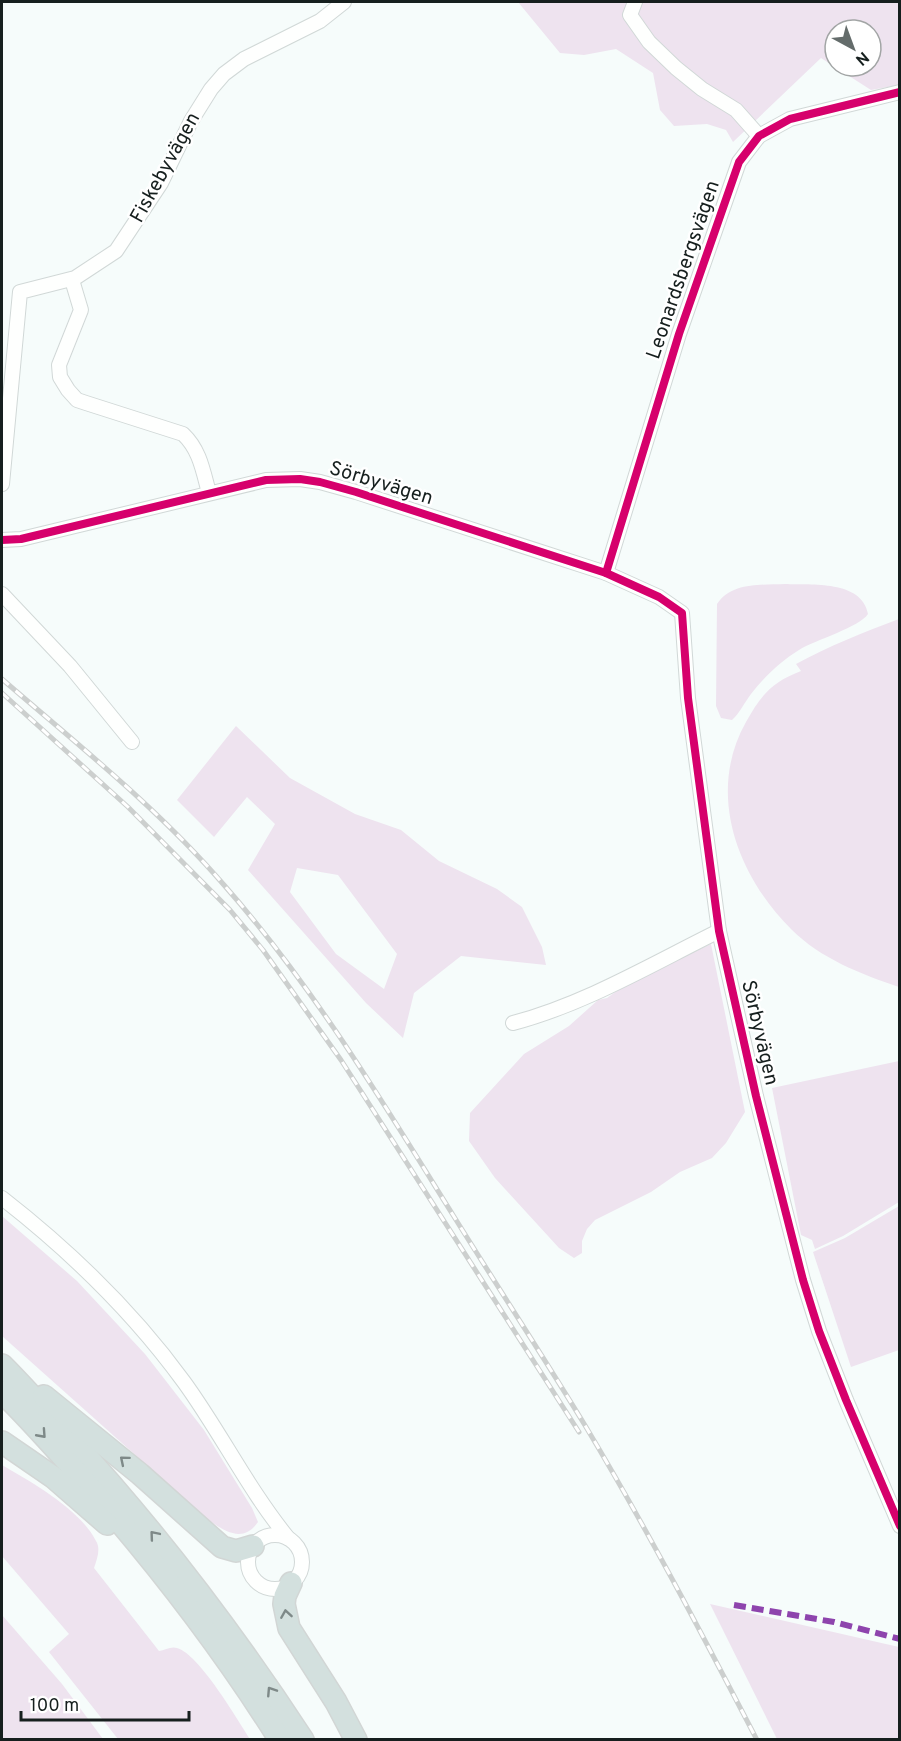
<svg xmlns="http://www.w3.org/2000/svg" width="901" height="1741" font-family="Overpass,sans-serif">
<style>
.green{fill:#eee3ef;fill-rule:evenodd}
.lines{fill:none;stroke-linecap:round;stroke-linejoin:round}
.minor-casing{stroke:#d1d8d7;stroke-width:16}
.highway-casing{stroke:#d2d6d5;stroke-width:24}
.minor{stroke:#fefffe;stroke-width:14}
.highway{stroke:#d3e0de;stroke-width:21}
.rail-casing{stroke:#cccfce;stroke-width:5}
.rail{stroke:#fff;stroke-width:3;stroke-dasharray:9;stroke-linecap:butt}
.quiet{stroke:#8e44ad;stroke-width:6;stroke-dasharray:12 6;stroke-linecap:butt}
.cycleway-casing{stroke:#fff;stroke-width:11}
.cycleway{stroke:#d6006c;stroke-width:8}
.oneway{stroke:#7e8988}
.labels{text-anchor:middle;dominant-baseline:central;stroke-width:5;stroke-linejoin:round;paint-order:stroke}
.street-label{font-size:20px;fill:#161f1e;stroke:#fff}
</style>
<rect width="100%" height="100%" fill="#f6fcfb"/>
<g class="green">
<path d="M 518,2 L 899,2 L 899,85 L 871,90 L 821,58 L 733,142 L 726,130 L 707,124 L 674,126 L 660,110 L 653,73 L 616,49 L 584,55 L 560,53 ZM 835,30 L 871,30 L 871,66 L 835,66 Z"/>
<path d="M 785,584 C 811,585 862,580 868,614 C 860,627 815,640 799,650 C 781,661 764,677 751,694 C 744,703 740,713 732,720 L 721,718 L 716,706 L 717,604 C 732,582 761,585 785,584 Z"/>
<path d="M 899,619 L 900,619 L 899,987 C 861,974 821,959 791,929 C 737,875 706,793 746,722 C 761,695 772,682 801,671 L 796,664 C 829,646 864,632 899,619 Z"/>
<path d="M 236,726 L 290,778 L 355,814 L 401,830 L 439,861 L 497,889 L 522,907 L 542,947 L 546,965 L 461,956 L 414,993 L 403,1038 L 366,1003 L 248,870 L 275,824 L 247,797 L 214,837 L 177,800 ZM 297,868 L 338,875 L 397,954 L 384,989 L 336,954 L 290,892 Z"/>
<polygon points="711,944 745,1112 726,1143 712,1158 680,1172 651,1192 595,1220 587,1229 582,1241 582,1253 574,1258 559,1248 495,1178 469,1141 470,1113 524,1054 569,1026 598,1000 607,998 632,980"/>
<polygon points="899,1061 899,1202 843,1236 815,1249 812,1240 801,1235 772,1088"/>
<polygon points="899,1206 899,1350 851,1367 813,1252 845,1238"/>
<path d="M 2,1216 L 77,1281 L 145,1354 L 204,1430 L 252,1508 L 258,1522 C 243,1544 224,1531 207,1519 L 2,1336 Z"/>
<path d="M 2,1465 C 31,1482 80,1509 96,1541 C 101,1549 97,1559 94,1568 L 159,1651 C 165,1650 171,1646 177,1648 C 199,1654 237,1719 250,1739 L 118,1739 L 49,1652 L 69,1634 L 2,1556 Z"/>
<polygon points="710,1604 899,1647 899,1739 777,1739"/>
<polygon points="2,1615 62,1684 103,1739 2,1739"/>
</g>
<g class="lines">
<defs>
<g id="minor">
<polyline points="635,2 630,15 649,42 676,68 702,89 736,110 759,136"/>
<path d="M 72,280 L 81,310 L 59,365 L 60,377 L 68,390 L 77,400 L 86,403 L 183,434 C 200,450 203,471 209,493"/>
<polyline points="2,484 20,292 75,278 116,251 161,183 191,121 211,89 224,74 244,59 320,21 344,2"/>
<polyline points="2,540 21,539 266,480 300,479 320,482 356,492 606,573 679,334 739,162 759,136 790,119 900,92"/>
<polyline points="606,573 659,597 682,613 688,698 719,931 756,1096 803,1280 819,1331 846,1400 900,1526"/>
<polyline points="2,594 70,666 132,742"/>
<path d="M 513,1023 C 585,1004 652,964 719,931"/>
<path d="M 2,1198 C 70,1251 133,1312 184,1382 C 221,1433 248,1489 288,1538"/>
<circle cx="275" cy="1562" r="27"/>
</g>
<g id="highway">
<path d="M 2,1365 C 25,1388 47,1413 70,1438 C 156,1532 233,1633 303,1740"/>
<path d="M 2,1392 C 34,1423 64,1458 94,1492 C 162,1570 225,1652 280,1740"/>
<polyline points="44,1396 140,1474 222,1547 236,1551 253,1546"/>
<polyline points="2,1442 53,1477 107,1524"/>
<polyline points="291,1583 285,1596 284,1604 289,1628 336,1702 356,1740"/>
</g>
</defs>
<use href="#minor" class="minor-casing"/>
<use href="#highway" class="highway-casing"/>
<use href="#minor" class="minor"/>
<use href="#highway" class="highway"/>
<defs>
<g id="rail">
<path d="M 2,679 C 78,745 158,808 224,885 C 313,986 382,1101 453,1215 C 497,1286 543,1356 586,1427 C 647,1529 702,1634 757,1740"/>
<polyline points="2,693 128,807 230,910 263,950 341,1060 579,1432"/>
</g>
</defs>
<use href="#rail" class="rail-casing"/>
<use href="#rail" class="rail"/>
<polyline class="quiet" points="734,1605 834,1622 900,1639"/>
<defs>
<g id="cycleway">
<polyline points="2,540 21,539 266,480 300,479 320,482 356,492 606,573 679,334 739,162 759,136 790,119 900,92"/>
<polyline points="606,573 659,597 682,613 688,698 719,931 756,1096 803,1280 819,1331 846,1400 900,1526"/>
</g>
</defs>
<use href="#cycleway" class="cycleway-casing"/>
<use href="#cycleway" class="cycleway"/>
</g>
<defs><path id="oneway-chevron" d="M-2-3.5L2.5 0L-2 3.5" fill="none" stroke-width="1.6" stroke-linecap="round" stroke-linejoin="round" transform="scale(1.5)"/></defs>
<g class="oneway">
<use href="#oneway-chevron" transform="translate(42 1434) rotate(48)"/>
<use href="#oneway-chevron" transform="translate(124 1460) rotate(-140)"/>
<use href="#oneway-chevron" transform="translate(154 1535) rotate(-130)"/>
<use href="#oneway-chevron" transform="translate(286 1614) rotate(-99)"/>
<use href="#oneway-chevron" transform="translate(271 1691) rotate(-123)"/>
</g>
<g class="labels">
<g class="street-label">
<text transform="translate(166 168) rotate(-61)">Fiskebyvägen</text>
<text transform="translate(684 270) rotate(-71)">Leonardsbergsvägen</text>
<text transform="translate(381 484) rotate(17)">Sörbyvägen</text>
<text transform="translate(759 1033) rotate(77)">Sörbyvägen</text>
</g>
</g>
<rect width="901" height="1741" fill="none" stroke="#161f1e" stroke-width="6"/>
<g transform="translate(853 48) rotate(139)"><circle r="28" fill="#ffffff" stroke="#a2a5a5" stroke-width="1.5"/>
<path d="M0-4.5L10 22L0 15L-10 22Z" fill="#646c6b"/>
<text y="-9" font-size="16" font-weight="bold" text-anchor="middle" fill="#161f1e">N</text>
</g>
<path d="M21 1711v9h168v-9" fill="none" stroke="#161f1e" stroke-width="3"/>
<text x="30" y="1711" font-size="18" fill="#161f1e" stroke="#ffffff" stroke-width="4.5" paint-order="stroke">100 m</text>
</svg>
